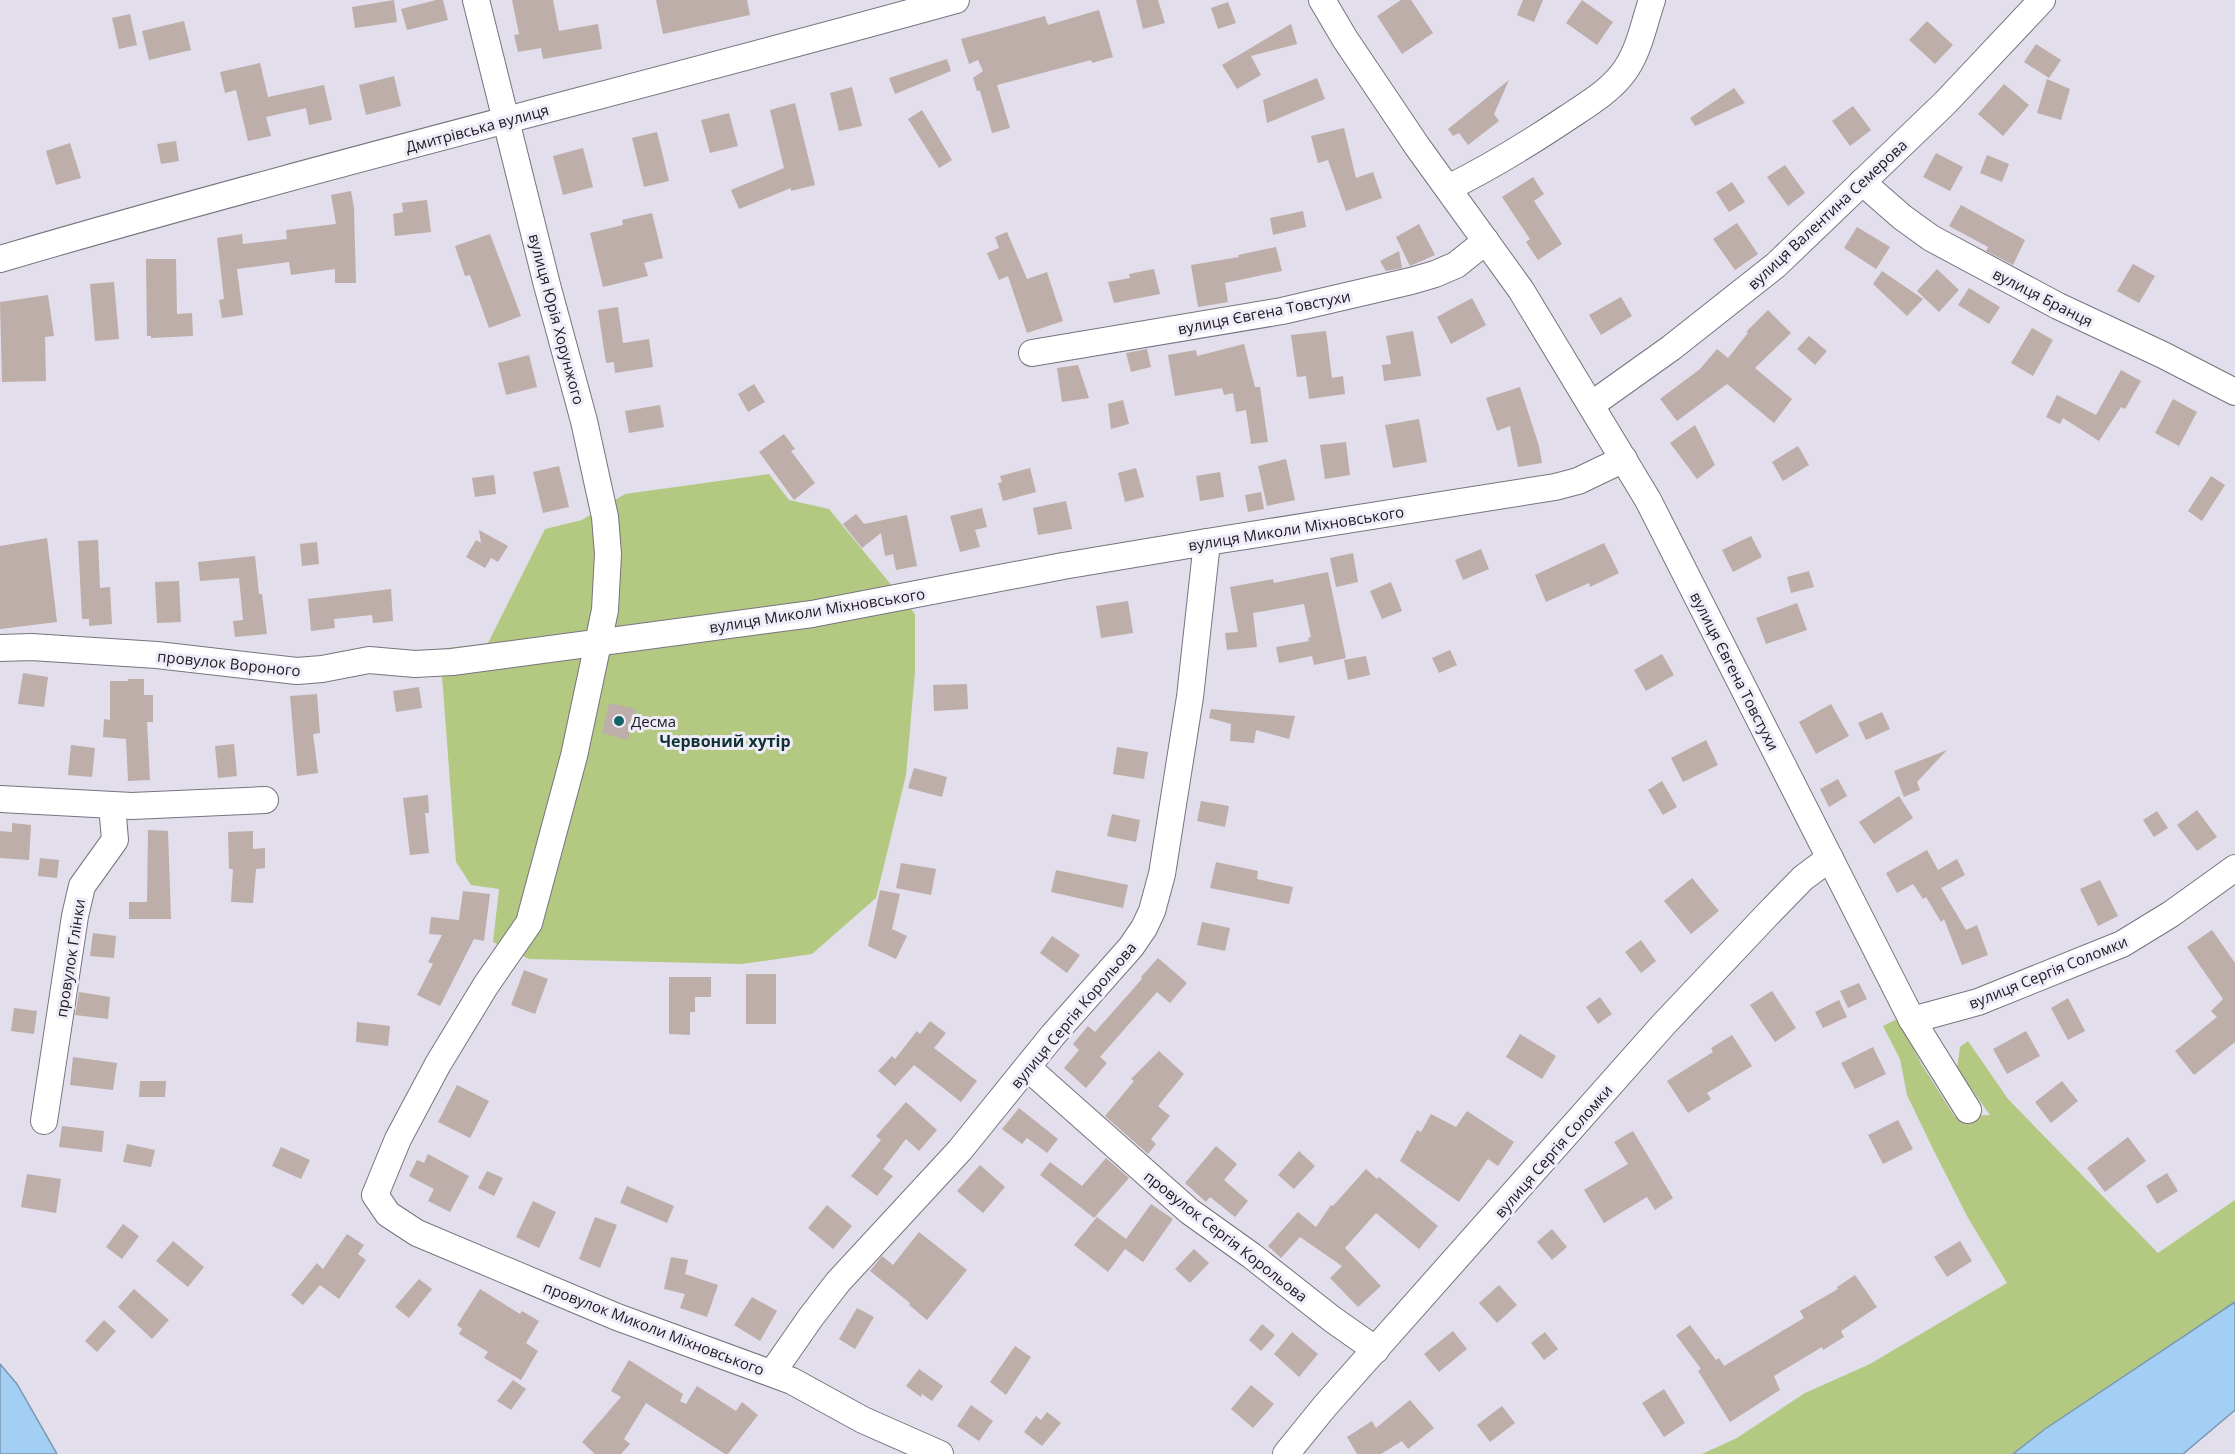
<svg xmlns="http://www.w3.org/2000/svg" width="2235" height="1454" font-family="'Open Sans',sans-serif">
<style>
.green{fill:#b3c981}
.water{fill:#a2cff3;stroke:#7a98b3;stroke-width:1.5}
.building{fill:#bdaea9}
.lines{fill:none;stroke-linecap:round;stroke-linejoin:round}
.street-casing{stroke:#77737f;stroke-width:28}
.street{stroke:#fff;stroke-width:26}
.poi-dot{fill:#136365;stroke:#efebf8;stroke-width:2}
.labels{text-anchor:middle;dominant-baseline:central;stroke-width:6;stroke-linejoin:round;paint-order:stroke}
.street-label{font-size:15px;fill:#1b191e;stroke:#efebf8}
.poi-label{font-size:15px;fill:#1b191e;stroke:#efebf8;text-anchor:start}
.neighbourhood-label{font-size:16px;font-weight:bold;fill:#0e3233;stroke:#efebf8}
</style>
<rect width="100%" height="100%" fill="#e2deeb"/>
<g class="green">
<polygon points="769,474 789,500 829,509 915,614 915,672 906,775 876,898 812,954 742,964 529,959 493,942 499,889 471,885 456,862 440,649 488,643 545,529 582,520 625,494"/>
<polygon points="1897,1019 1922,1065 1955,1117 1990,1115 1957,1069 1960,1047 1968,1041 2008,1099 2158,1253 2235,1200 2235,1302 2045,1429 2013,1454 1702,1454 1737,1438 1805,1393 1870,1364 2007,1283 1967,1216 1932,1147 1907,1095 1900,1059 1883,1026"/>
</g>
<g class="water">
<polygon points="2235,1302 2235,1410 2183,1454 2013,1454 2045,1429"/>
<polygon points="0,1364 17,1384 57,1454 0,1454"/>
</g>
<g class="building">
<polygon points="394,0 397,22 355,28 352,7"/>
<polygon points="436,0 443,0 448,20 407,30 401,9"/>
<polygon points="512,0 553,0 559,31 598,24 602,49 543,59 541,48 518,52 514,35 519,34"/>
<polygon points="656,0 747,0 750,15 663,34"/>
<polygon points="1136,0 1158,0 1165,23 1143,29"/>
<polygon points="1401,0 1411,0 1433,33 1402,54 1377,16"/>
<polygon points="1523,0 1543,0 1534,22 1517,15"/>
<polygon points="1582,0 1613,22 1597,45 1566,23"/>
<polygon points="1228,2 1236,23 1218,29 1211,8"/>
<polygon points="1099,10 1113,57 1092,63 1091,60 997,85 1010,128 992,133 980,91 977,91 973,78 983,71 978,60 969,64 961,39 1045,16 1048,25"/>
<polygon points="130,14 137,45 119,49 112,18"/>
<polygon points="184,21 191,50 149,60 142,31"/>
<polygon points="1927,21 1953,45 1935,64 1909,40"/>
<polygon points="1291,24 1297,44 1251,56 1261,75 1237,89 1222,65"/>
<polygon points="2036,44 2061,60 2049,78 2024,62"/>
<polygon points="947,59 951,71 895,94 889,78"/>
<polygon points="260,63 268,97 324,85 332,120 309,125 306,108 266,117 271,136 248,141 236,90 225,93 220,72"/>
<polygon points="394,76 401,106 366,115 359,85"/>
<polygon points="1317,78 1325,99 1267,123 1263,100"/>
<polygon points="2047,79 2070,89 2061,120 2037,113"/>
<polygon points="1509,80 1494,114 1499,121 1468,145 1459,133 1453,136 1448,129"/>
<polygon points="2004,84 2029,105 2003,136 1978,114"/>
<polygon points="852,87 862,126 839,131 830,93"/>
<polygon points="1734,88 1745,103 1695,126 1690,118"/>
<polygon points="795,103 815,185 791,191 791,188 739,209 731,190 784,168 770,110"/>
<polygon points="1853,106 1871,130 1850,146 1832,121"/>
<polygon points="922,110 952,160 939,168 908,119"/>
<polygon points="729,113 738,146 710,153 701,120"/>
<polygon points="1344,128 1356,178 1373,172 1382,198 1346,211 1328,160 1318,163 1311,136"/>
<polygon points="657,132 669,181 644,187 632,138"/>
<polygon points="176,141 179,161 161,164 157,144"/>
<polygon points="70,143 81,178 56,185 46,151"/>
<polygon points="583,148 593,187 563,195 553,156"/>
<polygon points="1936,153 1963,167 1950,191 1923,177"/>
<polygon points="1987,155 2009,164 2002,182 1980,173"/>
<polygon points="1785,165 1805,193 1788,206 1767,177"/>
<polygon points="1533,177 1544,194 1534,201 1562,244 1538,260 1526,242 1530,239 1502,197"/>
<polygon points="1732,182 1745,202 1729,212 1716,192"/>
<polygon points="351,191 354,208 356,283 335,283 335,269 291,275 289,262 237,269 243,315 222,318 219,300 224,299 217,238 242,234 243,244 287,239 286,230 336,224 331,195"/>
<polygon points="427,200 431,232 395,236 393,214 403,212 402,203"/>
<polygon points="1961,205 2025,240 2013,265 1986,251 1988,247 1949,226"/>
<polygon points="1303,211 1306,227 1273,235 1270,218"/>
<polygon points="652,213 663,258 644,263 648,276 603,287 590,233 623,225 622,220"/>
<polygon points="1737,223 1758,254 1735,270 1713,239"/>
<polygon points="1419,224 1435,255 1410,266 1396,237"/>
<polygon points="1857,227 1890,247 1876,269 1844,248"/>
<polygon points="1007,232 1027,279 1047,272 1063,321 1027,333 1008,276 999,280 987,253 999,248 995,237"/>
<polygon points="490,234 521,316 489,328 470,275 465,276 455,246"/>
<polygon points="1276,247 1282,271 1225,283 1228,302 1198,307 1191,265 1239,257 1238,255"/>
<polygon points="1399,251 1402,268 1386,271 1380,261"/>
<polygon points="146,259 176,259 177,314 192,313 193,336 151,338 151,336 147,336"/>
<polygon points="2133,264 2155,276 2139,303 2117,291"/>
<polygon points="1154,269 1160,294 1114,303 1108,282 1130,278 1129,274"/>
<polygon points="1937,269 1959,290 1939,312 1917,291"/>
<polygon points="1882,271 1923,299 1907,316 1873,284"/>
<polygon points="114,282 119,339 95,341 90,284"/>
<polygon points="1969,288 2000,307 1989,324 1958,305"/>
<polygon points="48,295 54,336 45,337 46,381 2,382 0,302"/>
<polygon points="1621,297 1632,316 1601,335 1589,315"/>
<polygon points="1472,298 1486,325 1451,344 1437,317"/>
<polygon points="618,307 623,343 649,339 653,367 615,373 614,362 606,363 598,310"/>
<polygon points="1768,310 1791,333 1755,368 1792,399 1774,423 1727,384 1677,421 1660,399 1700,369 1717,349 1728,358 1748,333 1746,332"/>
<polygon points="2032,328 2053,340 2033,376 2011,363"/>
<polygon points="1326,331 1332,378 1343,376 1345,394 1309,399 1306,376 1297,377 1291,335"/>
<polygon points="1413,331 1421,376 1384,381 1382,365 1391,364 1386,336"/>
<polygon points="1809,336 1827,351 1815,365 1797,349"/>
<polygon points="1244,344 1255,387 1260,387 1268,442 1251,444 1246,410 1236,412 1233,393 1224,395 1222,388 1175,396 1168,355 1196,350 1197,356"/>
<polygon points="1147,349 1151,367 1131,372 1126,353"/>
<polygon points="529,355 537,387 506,395 498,363"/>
<polygon points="1078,365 1089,398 1062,402 1057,368"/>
<polygon points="2121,370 2141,381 2125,409 2121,407 2099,441 2063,418 2060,424 2046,417 2057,395 2096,415"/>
<polygon points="754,384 765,402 748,412 738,394"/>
<polygon points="1520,387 1539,446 1542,463 1518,467 1510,426 1497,431 1486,398"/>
<polygon points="2173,399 2197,412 2179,446 2155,433"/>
<polygon points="1123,400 1129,424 1111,429 1108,404"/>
<polygon points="660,405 664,427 629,433 625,411"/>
<polygon points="1419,419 1427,462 1393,468 1385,425"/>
<polygon points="1695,425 1715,465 1697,479 1670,443"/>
<polygon points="784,434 795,449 791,451 815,483 794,500 759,452"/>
<polygon points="1346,442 1350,475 1325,479 1320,445"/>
<polygon points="1798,446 1809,465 1783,481 1772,462"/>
<polygon points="1286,459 1295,500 1267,506 1258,466"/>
<polygon points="559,466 569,507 543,513 533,472"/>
<polygon points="1030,468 1036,492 1003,501 998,483 1002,482 1000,476"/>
<polygon points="1136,468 1144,497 1125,502 1118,473"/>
<polygon points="1220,472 1224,497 1200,501 1196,476"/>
<polygon points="494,475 496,494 475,497 472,478"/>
<polygon points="2211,476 2225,485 2202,521 2188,511"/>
<polygon points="1261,492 1264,509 1248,512 1245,495"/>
<polygon points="1066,501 1072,529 1038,535 1033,508"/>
<polygon points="982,508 987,527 975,530 980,547 960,552 950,516"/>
<polygon points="856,514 864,524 907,515 917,566 896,570 893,554 885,556 881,533 862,548 843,524"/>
<polygon points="479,530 508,546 498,562 491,558 485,568 466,557 476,540 481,543"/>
<polygon points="1751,536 1762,557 1733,572 1722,550"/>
<polygon points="47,538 57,622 0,629 0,546"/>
<polygon points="98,540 100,588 110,587 112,624 89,626 89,619 82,619 78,541"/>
<polygon points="317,542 319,564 302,566 300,544"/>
<polygon points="1604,543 1619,573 1590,587 1589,583 1546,602 1535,575"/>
<polygon points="1481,549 1489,569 1463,580 1455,560"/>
<polygon points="1353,553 1358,582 1336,587 1330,558"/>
<polygon points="255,556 259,594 262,594 267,634 235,637 233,621 243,620 239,578 200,581 198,562"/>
<polygon points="1809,571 1814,587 1791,593 1787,577"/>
<polygon points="1328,572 1346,658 1314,665 1312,656 1279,663 1276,647 1309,641 1308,638 1311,637 1304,604 1253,613 1257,647 1227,650 1225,633 1238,632 1230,587 1273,579 1274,583"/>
<polygon points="179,581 181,622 157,623 155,582"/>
<polygon points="1391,582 1402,611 1382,619 1370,591"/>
<polygon points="391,589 393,621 373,623 372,615 334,619 335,628 311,631 308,599"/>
<polygon points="1128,601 1133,633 1101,638 1096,606"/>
<polygon points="1797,603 1807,630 1766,644 1756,618"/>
<polygon points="1450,650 1457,665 1439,673 1432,658"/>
<polygon points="1662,654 1674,675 1646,691 1634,670"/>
<polygon points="1366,656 1370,675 1348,680 1344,660"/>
<polygon points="23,673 48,677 44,707 18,704"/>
<polygon points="128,679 144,679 144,695 153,695 153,722 147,722 150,780 128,781 126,739 103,737 104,719 110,720 110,681 128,681"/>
<polygon points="967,684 968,709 934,711 933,685"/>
<polygon points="419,687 422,708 396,712 393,691"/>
<polygon points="317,694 320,733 313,734 318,773 297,776 290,696"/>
<polygon points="609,703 636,709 628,740 602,733"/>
<polygon points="1831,704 1849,736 1816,754 1799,722"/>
<polygon points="1211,709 1232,711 1295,716 1289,739 1256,730 1254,743 1230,741 1231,724 1209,718"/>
<polygon points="1882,712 1890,729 1866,740 1858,723"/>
<polygon points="1706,740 1718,765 1683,782 1671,758"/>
<polygon points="234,744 237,776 218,778 215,746"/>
<polygon points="71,745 95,748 92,777 68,775"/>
<polygon points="1117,747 1148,752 1144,779 1113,774"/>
<polygon points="1947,750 1917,782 1920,790 1904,797 1894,771"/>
<polygon points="914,768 947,777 942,797 908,788"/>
<polygon points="1838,779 1847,796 1829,807 1820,789"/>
<polygon points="1662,781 1677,807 1663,815 1648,790"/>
<polygon points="428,795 429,813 425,813 429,853 410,855 403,798"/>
<polygon points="1899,796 1913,818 1874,844 1859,822"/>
<polygon points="1201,801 1229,806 1225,827 1197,821"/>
<polygon points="2197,810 2217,837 2197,851 2177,825"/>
<polygon points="2157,811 2168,828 2154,837 2143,820"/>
<polygon points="1112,814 1140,820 1136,842 1107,836"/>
<polygon points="12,823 31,825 29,860 0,858 0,831 12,832"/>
<polygon points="148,830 168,831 171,919 129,919 129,902 147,902"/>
<polygon points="253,831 253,849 265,848 265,868 256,869 253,903 231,902 233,869 229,869 228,832"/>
<polygon points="1927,850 1938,870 1957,859 1965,875 1941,888 1966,930 1977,925 1988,955 1962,965 1944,919 1941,922 1926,897 1923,899 1913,884 1897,893 1886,873"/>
<polygon points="40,858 59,860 57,878 38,876"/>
<polygon points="1216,862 1258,871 1257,879 1293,887 1289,904 1210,888"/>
<polygon points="901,863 936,869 931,895 896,888"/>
<polygon points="1056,870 1128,885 1123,908 1051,892"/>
<polygon points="1692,878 1719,911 1691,934 1664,901"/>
<polygon points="2100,880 2118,916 2098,926 2080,889"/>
<polygon points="880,890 900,894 892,929 907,936 896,959 868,946"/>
<polygon points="463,891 490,894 484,941 474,939 440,1006 417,995 433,964 428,962 442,935 429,934 431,917 459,920"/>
<polygon points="1202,922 1230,928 1225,951 1197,945"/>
<polygon points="2212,930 2235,963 2235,1042 2194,1075 2175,1051 2217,1017 2211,1011 2223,999 2187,947"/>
<polygon points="93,933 116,936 114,958 90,956"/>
<polygon points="1052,936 1080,955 1067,973 1040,953"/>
<polygon points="1641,940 1656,961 1641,973 1625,952"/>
<polygon points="1158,958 1187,983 1170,1003 1157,992 1100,1057 1107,1063 1086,1088 1064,1068 1079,1050 1073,1044 1088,1026 1095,1032 1142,979 1141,977"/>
<polygon points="524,970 548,979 535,1014 511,1005"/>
<rect x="746" y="974" width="30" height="50"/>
<polygon points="669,977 711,977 711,997 695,997 695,1012 690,1012 690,1035 669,1034"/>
<polygon points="1859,983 1867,999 1848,1008 1840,991"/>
<polygon points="1772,991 1796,1028 1775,1042 1750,1005"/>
<polygon points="79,992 110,997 108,1019 75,1015"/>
<polygon points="1600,997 1612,1014 1598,1024 1586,1007"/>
<polygon points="2068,998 2085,1031 2068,1040 2051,1008"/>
<polygon points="1839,1000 1847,1017 1823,1028 1815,1012"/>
<polygon points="14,1008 37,1011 34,1034 11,1031"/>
<polygon points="930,1021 946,1033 934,1048 977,1081 961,1102 914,1065 895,1086 878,1071 892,1056 895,1059 917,1031 920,1034"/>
<polygon points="357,1022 390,1026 388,1046 356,1042"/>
<polygon points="2026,1031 2040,1056 2007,1074 1993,1049"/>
<polygon points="1520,1034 1556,1056 1542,1079 1506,1057"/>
<polygon points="1732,1035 1752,1066 1707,1093 1711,1099 1688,1113 1667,1081 1713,1052 1711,1048"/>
<polygon points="1873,1047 1886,1074 1855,1089 1841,1063"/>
<polygon points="1159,1051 1184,1074 1158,1106 1170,1116 1151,1139 1156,1144 1148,1154 1105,1116 1134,1081 1131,1079"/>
<polygon points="73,1057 117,1063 113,1090 70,1085"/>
<polygon points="140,1081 166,1081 165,1097 139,1097"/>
<polygon points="2062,1081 2078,1101 2051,1123 2035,1102"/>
<polygon points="457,1085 489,1101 470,1138 438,1122"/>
<polygon points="906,1102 937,1130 919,1151 906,1139 883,1169 893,1176 877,1196 851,1176 881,1140 876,1136"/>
<polygon points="1019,1108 1058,1139 1047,1153 1027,1138 1022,1144 1002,1129"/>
<polygon points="1467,1111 1514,1142 1498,1166 1488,1159 1459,1202 1400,1161 1417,1130 1421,1132 1431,1114 1456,1127"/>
<polygon points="1898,1120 1913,1149 1883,1164 1868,1135"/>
<polygon points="62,1126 104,1131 102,1152 59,1147"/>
<polygon points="1633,1131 1673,1198 1655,1210 1647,1197 1604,1223 1584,1190 1628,1164 1614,1142"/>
<polygon points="2128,1137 2146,1161 2105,1192 2087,1168"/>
<polygon points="127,1144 155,1150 151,1167 123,1162"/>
<polygon points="1216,1146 1237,1164 1224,1180 1248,1201 1235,1217 1210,1197 1206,1202 1185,1183"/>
<polygon points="281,1147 310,1160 301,1179 272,1166"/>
<polygon points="1299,1151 1315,1166 1294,1189 1278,1175"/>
<polygon points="428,1154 469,1176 450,1212 428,1201 434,1189 409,1176 417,1160 424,1163"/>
<polygon points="1106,1158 1129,1178 1094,1218 1040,1175 1050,1162 1082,1186"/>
<polygon points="980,1165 1005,1187 983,1213 957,1191"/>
<polygon points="1366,1169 1377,1179 1379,1177 1438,1226 1419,1249 1376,1213 1345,1248 1381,1286 1358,1307 1330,1278 1342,1266 1300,1237 1281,1258 1268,1246 1298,1212 1316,1227 1331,1205 1333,1206"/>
<polygon points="487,1171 503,1178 494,1196 478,1188"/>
<polygon points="2167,1173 2178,1191 2157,1204 2146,1186"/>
<polygon points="27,1174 61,1179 56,1213 21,1207"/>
<polygon points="627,1186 674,1206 667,1223 620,1203"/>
<polygon points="533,1201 556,1212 539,1248 516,1237"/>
<polygon points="1151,1204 1173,1219 1143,1262 1125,1249 1108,1272 1074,1245 1097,1217 1126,1239"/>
<polygon points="827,1205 852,1226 833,1249 808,1228"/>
<polygon points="595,1217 617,1225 600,1268 579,1259"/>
<polygon points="123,1224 139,1236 122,1259 106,1247"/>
<polygon points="1552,1229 1567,1247 1552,1260 1537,1242"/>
<polygon points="919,1232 967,1270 927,1320 909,1305 910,1303 870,1271 882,1256 893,1265"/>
<polygon points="347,1234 364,1245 358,1254 366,1260 339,1299 320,1285 303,1305 291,1295 317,1263 323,1269"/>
<polygon points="173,1241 204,1267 188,1287 156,1261"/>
<polygon points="1960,1241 1972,1261 1947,1277 1934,1257"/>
<polygon points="1194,1249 1209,1263 1190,1283 1175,1269"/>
<polygon points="671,1257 688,1260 685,1274 718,1285 707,1317 680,1308 685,1294 664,1289"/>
<polygon points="1855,1275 1877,1307 1841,1331 1844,1337 1823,1350 1822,1347 1774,1376 1780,1390 1730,1422 1698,1371 1701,1369 1676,1335 1690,1325 1716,1360 1719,1358 1724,1366 1804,1318 1800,1311 1838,1289 1837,1287"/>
<polygon points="419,1279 432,1289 409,1318 395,1307"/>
<polygon points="1499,1285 1517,1305 1497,1323 1479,1303"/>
<polygon points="134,1289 169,1320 152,1339 118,1307"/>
<polygon points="480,1289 520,1314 522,1311 539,1321 526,1343 538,1351 521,1380 484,1358 488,1352 459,1334 462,1329 457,1325"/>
<polygon points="752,1297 777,1311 760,1341 734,1325"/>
<polygon points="857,1308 874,1317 855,1349 839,1339"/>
<polygon points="104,1320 116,1331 97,1352 85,1341"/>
<polygon points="1262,1324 1275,1335 1261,1351 1249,1340"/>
<polygon points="1453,1331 1467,1349 1439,1372 1424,1354"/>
<polygon points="1292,1332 1318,1354 1299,1377 1274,1354"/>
<polygon points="1545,1332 1558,1349 1544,1360 1531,1343"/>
<polygon points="1015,1346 1031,1357 1006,1395 990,1382"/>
<polygon points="629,1360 683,1394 680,1401 686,1404 697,1386 736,1411 742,1402 758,1415 728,1454 725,1454 646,1403 624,1439 630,1444 621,1454 595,1454 582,1442 621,1397 611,1391"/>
<polygon points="919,1369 943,1386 932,1401 922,1394 921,1397 906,1386"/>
<polygon points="513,1380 526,1389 511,1410 497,1401"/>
<polygon points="1251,1385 1274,1404 1253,1428 1231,1409"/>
<polygon points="1664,1389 1685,1423 1664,1437 1642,1403"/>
<polygon points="1410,1400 1434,1428 1408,1449 1402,1441 1381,1454 1357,1454 1347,1437 1372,1421 1376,1428"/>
<polygon points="971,1405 993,1421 979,1441 957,1426"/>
<polygon points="1502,1406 1515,1423 1490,1442 1477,1425"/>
<polygon points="1047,1412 1061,1423 1042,1446 1024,1432 1036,1416 1041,1420"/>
</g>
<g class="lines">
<defs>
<g id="street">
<polyline points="476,0 547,285 584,421 605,517 608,554 605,610 574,756 529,923 486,985 438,1064 398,1139 375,1195 388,1214 417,1233 617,1317 792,1381 863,1420 940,1454"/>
<polyline points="1322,0 1345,39 1417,146 1521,290 1648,500 1912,1020 1968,1110"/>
<polyline points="1862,182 1902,217 1931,238 2058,306 2163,355 2235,392"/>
<path d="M 1448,188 C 1489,168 1528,144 1567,118 C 1588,104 1612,90 1626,69 C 1640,48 1644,23 1652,0"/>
<path d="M 0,259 C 317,166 638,88 956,0"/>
<polyline points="1032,353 1282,311 1411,281 1435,274 1456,265 1486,241"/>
<polyline points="1591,405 1671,348 1776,265 1945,103 2042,0"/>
<polyline points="0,648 31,647 157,655 297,671 322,669 369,660 415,664 452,662 812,614 1063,566 1207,542 1555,487 1578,481 1624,459"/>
<polyline points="0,799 132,806 265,800"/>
<polyline points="1912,1020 1978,1002 2122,944 2171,914 2235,868"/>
<polyline points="1028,1068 1189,1211 1252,1256 1332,1319 1376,1350"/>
<polyline points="44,1121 75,916 82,886 115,840 112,805"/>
<polyline points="772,1373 811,1317 838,1282 960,1150 1053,1035 1131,947 1144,928 1152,911 1162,874 1190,697 1207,542"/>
<polyline points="1286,1454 1325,1406 1663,1025 1767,915 1803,878 1830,858"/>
</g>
</defs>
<use href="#street" class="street-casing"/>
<use href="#street" class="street"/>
</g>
<circle class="poi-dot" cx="619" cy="721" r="6"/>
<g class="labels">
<g class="street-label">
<text transform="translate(477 128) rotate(-15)">Дмитрівська вулиця</text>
<text transform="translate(1827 214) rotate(-43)">вулиця Валентина Семерова</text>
<text transform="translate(2043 297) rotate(27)">вулиця Бранця</text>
<text transform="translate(1264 312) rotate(-11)">вулиця Євгена Товстухи</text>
<text transform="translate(557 319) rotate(75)">вулиця Юрія Хорунжого</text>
<text transform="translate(1296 528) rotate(-9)">вулиця Миколи Міхновського</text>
<text transform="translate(817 610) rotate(-9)">вулиця Миколи Міхновського</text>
<text transform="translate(229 663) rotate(6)">провулок Вороного</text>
<text transform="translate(1735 671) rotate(63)">вулиця Євгена Товстухи</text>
<text transform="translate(70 958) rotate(-81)">провулок Глінки</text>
<text transform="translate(2048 972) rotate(-22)">вулиця Сергія Соломки</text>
<text transform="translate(1073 1015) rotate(-50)">вулиця Сергія Корольова</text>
<text transform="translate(1553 1151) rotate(-49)">вулиця Сергія Соломки</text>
<text transform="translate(1226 1236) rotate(38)">провулок Сергія Корольова</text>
<text transform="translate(654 1328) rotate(21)">провулок Миколи Міхновського</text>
</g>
<g class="poi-label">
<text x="631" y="721">Десма</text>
</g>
<g class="neighbourhood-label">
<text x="725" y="741">Червоний хутір</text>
</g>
</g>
</svg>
